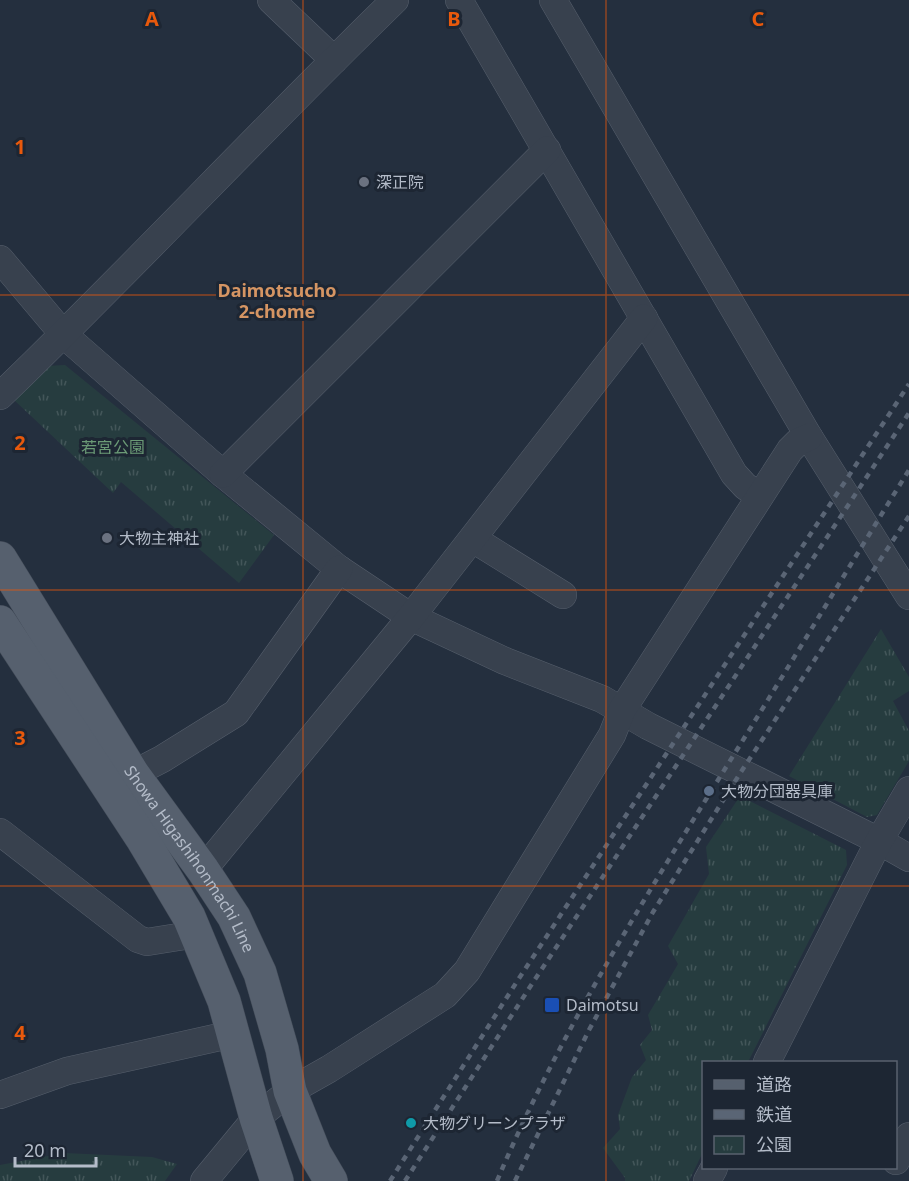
<svg xmlns="http://www.w3.org/2000/svg" width="909" height="1181" font-family="'Noto Sans','Noto Sans JP',sans-serif">
<style>
.park{fill:url(#park-tufts)}
.lines{fill:none;stroke-linecap:round;stroke-linejoin:round}
.minor-casing{stroke:#565f6c;stroke-width:28}
.major-casing{stroke:#414a57;stroke-width:34}
.minor{stroke:#38414e;stroke-width:27}
.major{stroke:#56606e;stroke-width:33}
.rail{stroke:#5a6575;stroke-width:4.5;stroke-dasharray:6 6;stroke-linecap:butt}
.grid{fill:none;stroke:#e8590c;stroke-width:1.5;stroke-opacity:0.55}
.worship-dot{fill:#6b7280;stroke:#1d2633;stroke-width:2}
.service-dot{fill:#5c6f8a;stroke:#1d2633;stroke-width:2}
.transit-dot{fill:#1a4fb4;stroke:#1d2633;stroke-width:2}
.culture-dot{fill:#0f9aa8;stroke:#1d2633;stroke-width:2}
.labels{text-anchor:middle;dominant-baseline:central;stroke-width:6;stroke-linejoin:round;paint-order:stroke}
.poi-label{font-size:16px;fill:#b4bcc9;stroke:#1d2633;text-anchor:start}
.park-label{font-size:16px;fill:#6b9a76;stroke:#1d2633}
.street-label{font-size:16px;fill:#b4bcc9;stroke:#1d2633}
.neighbourhood-label{font-size:18px;font-weight:bold;fill:#d59563;stroke:#1d2633}
.grid-label{font-size:20px;text-anchor:middle;font-weight:bold;fill:#e8590c;stroke:#1d2633;stroke-width:6;stroke-linejoin:round;paint-order:stroke}
</style>
<defs>
<pattern id="park-tufts" width="24" height="20" patternUnits="userSpaceOnUse" patternTransform="scale(1.5)"><rect width="24" height="20" fill="#263c3f"/><path d="M3 7l-1-3M5 7V3M7 7l1-3M15 17l-1-3M17 17v-4M19 17l1-3" fill="none" stroke="#435659"/></pattern>
</defs>
<rect width="100%" height="100%" fill="#242f3e"/>
<g class="park">
<polygon points="65,365 274,535 239,583 121,482 113,493 14,400 47,366"/>
<polygon points="881,629 909,677 909,691 893,701 909,731 909,761 877,815 867,817 789,776"/>
<polygon points="740,796 846,850 847,865 748,1062 704,1062 703,1152 689,1181 625,1181 625,1178 603,1148 620,1129 618,1115 632,1077 646,1060 640,1045 652,1030 648,1015 678,964 668,946 709,874 706,847"/>
<polygon points="64,1153 152,1157 177,1164 165,1181 0,1181 0,1165"/>
</g>
<g class="lines">
<defs>
<g id="minor">
<polyline points="271,0 334,60"/>
<polyline points="459,0 734,474 745,486 759,496"/>
<polyline points="553,0 809,437 909,596"/>
<polyline points="0,259 64,335 223,474 339,569 411,617 505,661 602,699 648,726 879,841 909,858"/>
<path d="M 0,396 C 134,267 261,130 395,0"/>
<polyline points="223,474 547,150"/>
<polyline points="473,539 563,595"/>
<polyline points="133,774 162,759 236,713 339,569"/>
<polyline points="0,832 138,939 147,942 197,934"/>
<polyline points="203,870 411,617 644,318"/>
<polyline points="767,1062 879,841 909,790"/>
<polyline points="0,1095 67,1071 233,1034"/>
<polyline points="896,1161 909,1136"/>
<polyline points="204,1181 256,1118 290,1091 329,1069 445,995 467,971 612,735 622,710 790,450 798,442 809,437"/>
<polyline points="707,1181 714,1168"/>
</g>
<g id="major">
<path id="s1" d="M 0,558 L 133,774 L 203,870 L 234,917 L 260,973 L 282,1049 L 290,1091 L 315,1154 L 331,1181"/>
<polyline points="0,622 143,840 189,917 224,1001 256,1118 277,1181"/>
</g>
</defs>
<use href="#minor" class="minor-casing"/>
<use href="#major" class="major-casing"/>
<use href="#minor" class="minor"/>
<use href="#major" class="major"/>
<g class="rail">
<polyline points="390,1181 516,983 909,384"/>
<polyline points="405,1181 528,990 909,413"/>
<path d="M 497,1181 C 559,1034 644,899 728,764 C 789,667 848,568 909,470"/>
<polyline points="515,1181 589,1030 653,912 739,775 909,516"/>
</g>
</g>
<path class="grid" d="M 303,0 L 303,1181M 606,0 L 606,1181M 0,295 L 909,295M 0,590 L 909,590M 0,886 L 909,886"/>
<g class="worship-dot">
<circle cx="364" cy="182" r="6"/>
<circle cx="107" cy="538" r="6"/>
</g>
<circle class="service-dot" cx="709" cy="791" r="6"/>
<rect class="transit-dot" x="544" y="997" width="16" height="16" rx="3"/>
<circle class="culture-dot" cx="411" cy="1123" r="6"/>
<g class="labels">
<g class="poi-label">
<text x="376" y="182">深正院</text>
<text x="119" y="538">大物主神社</text>
<text x="721" y="791">大物分団器具庫</text>
<text x="566" y="1005">Daimotsu</text>
<text x="423" y="1123">大物グリーンプラザ</text>
</g>
<g class="park-label">
<text x="113" y="447">若宮公園</text>
</g>
<g class="street-label">
<text stroke="none"><textPath href="#s1" startOffset="356">Showa Higashihonmachi Line</textPath></text>
</g>
<g class="neighbourhood-label">
<text x="277" y="290">Daimotsucho<tspan x="277" dy="21">2-chome</tspan></text>
</g>
</g>
<g class="grid-label">
<text x="152" y="26">A</text>
<text x="454" y="26">B</text>
<text x="758" y="26">C</text>
<text x="20" y="154">1</text>
<text x="20" y="450">2</text>
<text x="20" y="745">3</text>
<text x="20" y="1040">4</text>
</g>
<rect x="702" y="1061" width="195" height="108" fill="#1d2633" stroke="#59626f" stroke-width="1.5"/>
<rect x="714" y="1080" width="30" height="9" fill="#56606e" stroke="#59626f" stroke-width="1.5"/>
<text x="756" y="1091" font-size="18" fill="#b4bcc9">道路</text>
<rect x="714" y="1110" width="30" height="9" fill="#5a6575" stroke="#59626f" stroke-width="1.5"/>
<text x="756" y="1121" font-size="18" fill="#b4bcc9">鉄道</text>
<rect x="714" y="1136" width="30" height="18" fill="url(#park-tufts)" stroke="#59626f" stroke-width="1.5"/>
<text x="756" y="1151" font-size="18" fill="#b4bcc9">公園</text>
<path d="M15 1157v9h81v-9" fill="none" stroke="#b4bcc9" stroke-width="3"/>
<text x="24" y="1157" font-size="18" fill="#b4bcc9" stroke="#1d2633" stroke-width="4.5" paint-order="stroke">20 m</text>
</svg>
